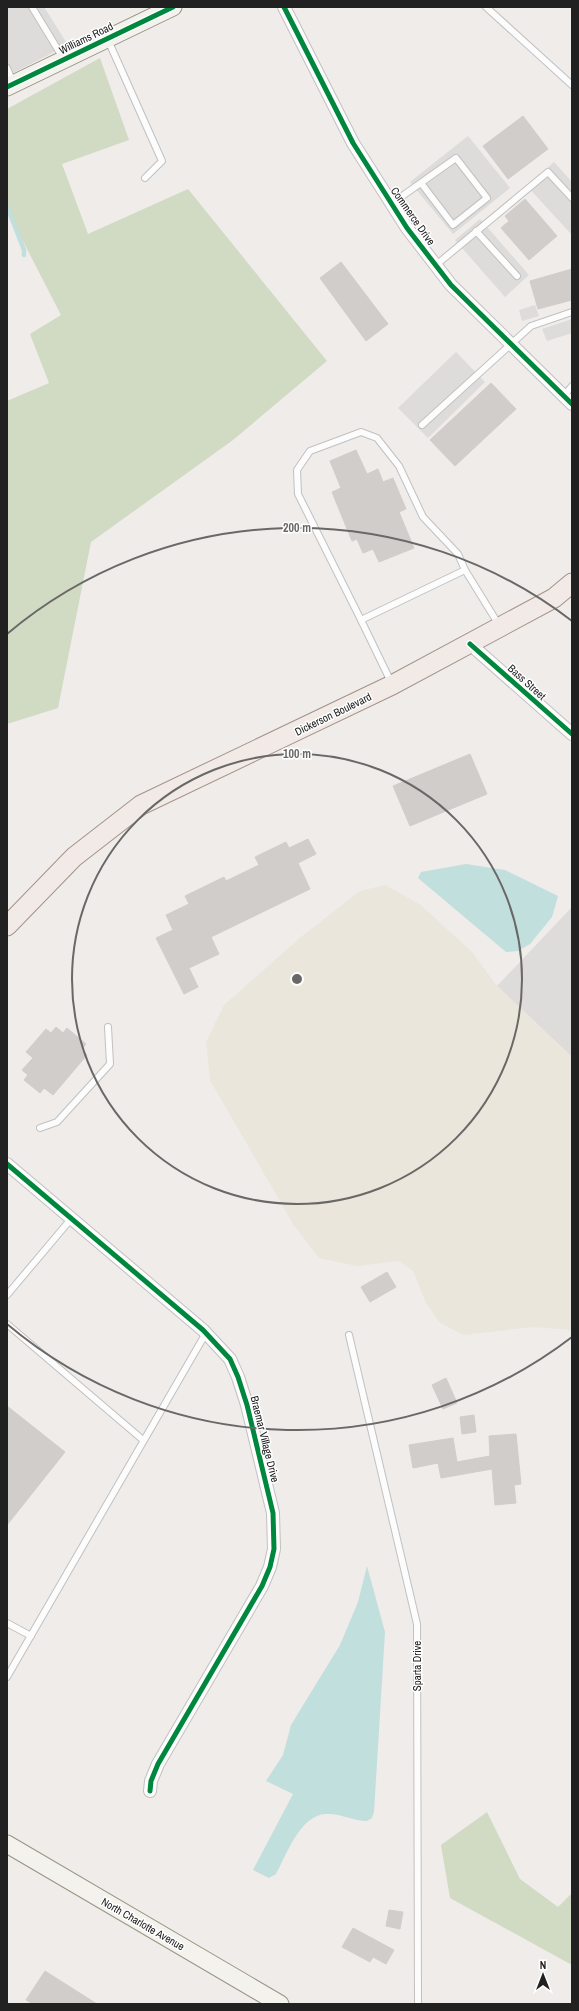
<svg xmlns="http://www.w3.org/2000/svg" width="579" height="2011" font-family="'Archivo Narrow',sans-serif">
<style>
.residential{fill:#dedcdb}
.religious{fill:#dddcdb}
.farmland{fill:#eae6db}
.forest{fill:#d1dac2}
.water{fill:#c1dfdd}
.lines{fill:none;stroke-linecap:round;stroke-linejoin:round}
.stream{stroke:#c1dfdd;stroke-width:4.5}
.building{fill:#d0cdcb;stroke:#d2cdcc}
.lane-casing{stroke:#c2c1c0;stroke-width:8}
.street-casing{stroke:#c2c1c0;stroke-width:14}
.secondary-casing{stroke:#989483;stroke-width:19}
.primary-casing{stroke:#a49388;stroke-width:21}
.lane{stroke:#fdfcfc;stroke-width:6}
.street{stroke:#fdfcfc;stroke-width:12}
.secondary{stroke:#f3f2ed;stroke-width:17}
.primary{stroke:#f1eae7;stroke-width:19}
.cycleway-casing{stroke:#fff;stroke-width:8}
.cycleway{stroke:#00873e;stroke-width:5}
.ring{fill:none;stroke:#696867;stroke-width:2}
.labels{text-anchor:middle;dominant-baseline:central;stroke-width:3;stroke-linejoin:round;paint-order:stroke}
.street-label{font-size:11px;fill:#212121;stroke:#fff}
.centre{fill:#696867;stroke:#fff;stroke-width:2}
.ring-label{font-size:12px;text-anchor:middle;font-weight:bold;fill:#696867;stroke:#fff;stroke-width:3;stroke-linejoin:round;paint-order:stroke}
</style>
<rect width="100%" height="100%" fill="#efecea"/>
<polygon class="residential" points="572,907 572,1057 497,986"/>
<g class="religious">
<polygon points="7,7 44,7 68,45 7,76"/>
<polygon points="468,136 510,188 453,234 410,182"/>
<polygon points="554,162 572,182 572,235 527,186"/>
<polygon points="480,219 529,275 505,297 455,240"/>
<polygon points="535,305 539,316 522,321 519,310"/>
<polygon points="572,319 572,333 547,341 542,329"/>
<polygon points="456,352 485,382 428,438 398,408"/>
</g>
<polygon class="farmland" points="385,885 421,905 472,952 497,986 572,1057 572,1330 533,1327 463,1335 439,1322 426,1303 413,1271 399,1261 357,1266 319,1258 293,1224 210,1080 206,1042 224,1005 301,937 360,891"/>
<g class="forest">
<polygon points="100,58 129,140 62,164 88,234 188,189 327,361 233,440 91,542 58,708 7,724 7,401 49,383 30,334 61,315 7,210 7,109"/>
<polygon points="487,1812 520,1879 558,1907 572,1893 572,1965 450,1898 441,1845"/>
</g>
<g class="water">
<polygon points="466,864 505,870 558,896 552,917 530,944 518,951 506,952 418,878 421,872"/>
<path d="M 367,1566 L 385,1632 L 374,1812 L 372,1818 L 367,1821 C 353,1821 340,1813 326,1814 C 300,1815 287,1854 276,1874 L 269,1878 L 253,1870 L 293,1794 L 266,1781 L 283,1755 L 291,1725 L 340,1645 L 358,1602 Z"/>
</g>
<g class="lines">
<polyline class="stream" points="7,206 24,250 24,255"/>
</g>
<g class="building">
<polygon points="523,116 548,149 508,179 483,146"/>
<polygon points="525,199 557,236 529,260 501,228 509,221 505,216"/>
<polygon points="341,262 388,324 366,341 320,278"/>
<polygon points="572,269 572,300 538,309 530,281"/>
<polygon points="491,383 516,409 455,466 430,440"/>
<polygon points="356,450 367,474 378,469 383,482 393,478 406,509 399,512 414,548 379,562 373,549 363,553 357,539 352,541 332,492 341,488 330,461"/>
<polygon points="470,754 487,794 410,826 393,786"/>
<polygon points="308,839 316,854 298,863 310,889 211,937 219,954 189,968 198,987 184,994 156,938 173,930 166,915 189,904 185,896 224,877 226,881 259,865 255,857 286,842 289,848"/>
<polygon points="56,1027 63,1033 67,1028 86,1044 81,1050 87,1055 53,1095 44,1088 40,1093 24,1080 28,1075 22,1070 33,1058 26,1052 46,1029 51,1033"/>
<polygon points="387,1272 396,1287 370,1302 361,1287"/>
<polygon points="446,1378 457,1403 443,1409 432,1385"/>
<polygon points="7,1406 65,1452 7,1525"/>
<polygon points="474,1415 476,1432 462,1434 460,1417"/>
<polygon points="516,1434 521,1484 514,1485 516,1503 495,1505 492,1469 441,1478 438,1463 413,1468 409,1445 453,1438 457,1462 490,1456 489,1436"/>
<polygon points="389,1910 403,1912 400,1929 386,1926"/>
<polygon points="353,1928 394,1950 386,1964 373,1957 370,1962 342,1947"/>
<polygon points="45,1971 97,2004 33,2004 26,2000"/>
</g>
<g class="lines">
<defs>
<g id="lane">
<polyline points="32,7 63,58"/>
<polyline points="486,7 572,85"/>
<polyline points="108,40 162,161 145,178"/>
<polyline points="7,68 13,83"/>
<polyline points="391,204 456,158 487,198 453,225 421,183"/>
<polyline points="476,231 517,276"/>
<polyline points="436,265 548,172 572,198"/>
<polyline points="564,396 572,386"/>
<polyline points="422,425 531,326 572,312"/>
<polyline points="361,620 298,494 297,470 310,451 361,432 377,438 399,466 423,517 458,554 465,570"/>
<polyline points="392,684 361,620 465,570 499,625"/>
<polyline points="40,1128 57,1122 110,1064 108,1027"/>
<polyline points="7,1295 71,1219"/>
<polyline points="7,1324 143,1440"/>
<polyline points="349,1335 417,1624 418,2004"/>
<polyline points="7,1623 31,1636"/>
<polyline points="7,1677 206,1333"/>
</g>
<g id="street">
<polyline points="284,7 353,143 407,228 451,285 572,404"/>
<polyline points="470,644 572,734"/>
<polyline points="7,1164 203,1330 230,1359 238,1377 247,1405 273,1513 274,1549 270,1567 262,1586 158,1764 151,1781 150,1791"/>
</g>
<g id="secondary">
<polyline points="7,87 173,7"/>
<polyline points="7,1844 280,2004"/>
</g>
<polyline id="primary" points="7,926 74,857 141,805 392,685 554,598 572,583"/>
</defs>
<use href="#lane" class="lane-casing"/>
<use href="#street" class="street-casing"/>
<use href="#secondary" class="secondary-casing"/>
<use href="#primary" class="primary-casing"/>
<use href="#lane" class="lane"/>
<use href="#street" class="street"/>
<use href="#secondary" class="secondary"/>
<use href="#primary" class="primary"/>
<defs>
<g id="cycleway">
<polyline points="284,7 353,143 407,228 451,285 572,404"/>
<polyline points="7,87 173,7"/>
<polyline points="470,644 572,734"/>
<polyline points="7,1164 203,1330 230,1359 238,1377 247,1405 273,1513 274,1549 270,1567 262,1586 158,1764 151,1781 150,1791"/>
</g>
</defs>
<use href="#cycleway" class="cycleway-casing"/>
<use href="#cycleway" class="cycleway"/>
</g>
<g class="ring">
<circle cx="297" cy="979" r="225"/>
<path d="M572 1337A451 451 0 0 1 7 1324M7 634A451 451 0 0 1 572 621"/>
</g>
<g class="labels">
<g class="street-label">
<text transform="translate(86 38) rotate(-26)">Williams Road</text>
<text transform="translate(413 216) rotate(55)">Commerce Drive</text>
<text transform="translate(527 682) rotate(42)">Bass Street</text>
<text transform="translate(333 714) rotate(-26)">Dickerson Boulevard</text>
<text transform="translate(265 1439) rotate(76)">Braemar Village Drive</text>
<text transform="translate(417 1666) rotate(-90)">Sparta Drive</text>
<text transform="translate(143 1924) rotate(30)">North Charlotte Avenue</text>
</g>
</g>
<circle cx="297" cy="979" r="6" class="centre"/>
<g class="ring-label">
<text x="297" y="532">200 m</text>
<text x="297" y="758">100 m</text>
</g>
<rect width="579" height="2011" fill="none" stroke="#212121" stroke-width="16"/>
<g transform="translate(543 1975)" stroke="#ffffff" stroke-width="3" paint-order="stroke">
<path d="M0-3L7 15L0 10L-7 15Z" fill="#212121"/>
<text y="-6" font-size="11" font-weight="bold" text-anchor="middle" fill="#212121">N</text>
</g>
</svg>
